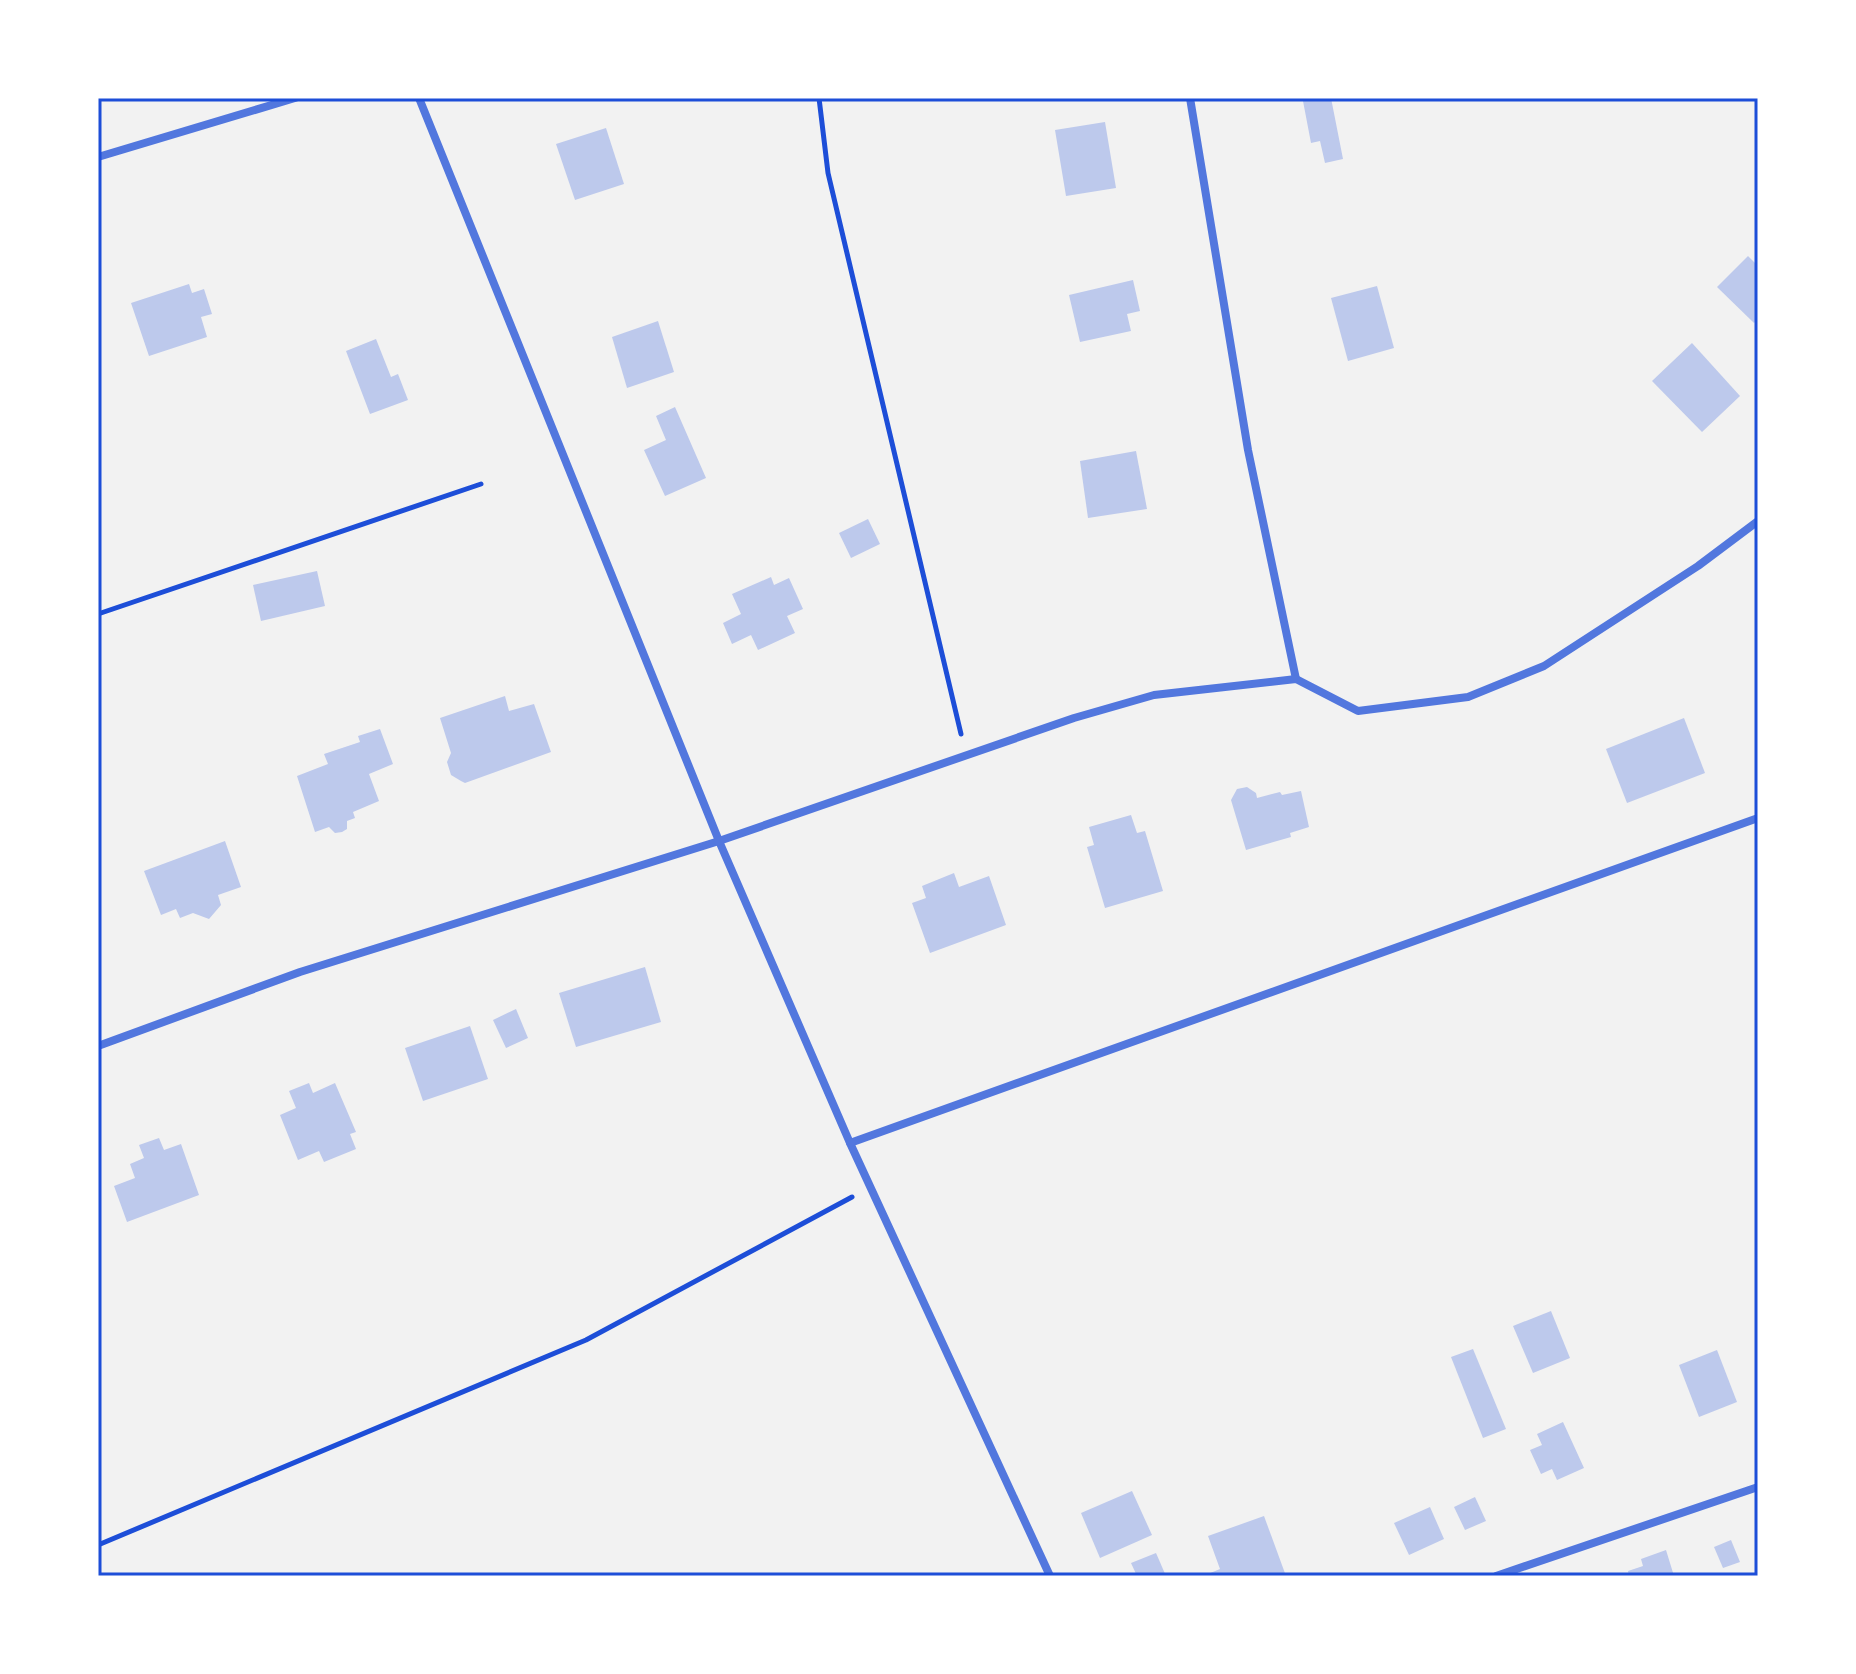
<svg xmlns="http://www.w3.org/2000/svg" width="1856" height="1674" font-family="'Fira Sans Condensed',sans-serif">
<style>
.building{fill:#bdc9ec}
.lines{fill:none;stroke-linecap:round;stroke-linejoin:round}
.path{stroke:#1d4ed8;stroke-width:5}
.minor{stroke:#5277de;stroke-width:8}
.neatline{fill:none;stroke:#1d4ed8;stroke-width:3}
</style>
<rect width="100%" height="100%" fill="#f2f2f2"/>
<g class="building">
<polygon points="1317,98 1331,98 1343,159 1325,163 1320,141 1311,143 1303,101"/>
<polygon points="1105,122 1116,188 1066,196 1055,130"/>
<polygon points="606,128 624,184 575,200 556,144"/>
<polygon points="1748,256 1758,266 1758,319 1754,323 1717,287"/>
<polygon points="1133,280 1140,311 1127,314 1131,331 1080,342 1069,295"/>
<polygon points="189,284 192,293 204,289 212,314 201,317 207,337 149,356 131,303"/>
<polygon points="1377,286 1394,348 1348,361 1331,298"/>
<polygon points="658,321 674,372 627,388 612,337"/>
<polygon points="376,339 391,377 398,374 408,400 370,414 346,351"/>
<polygon points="1692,343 1740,396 1702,432 1652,381"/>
<polygon points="675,407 706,478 665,496 644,450 666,440 656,416"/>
<polygon points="1136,451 1147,509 1088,518 1080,461"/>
<polygon points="868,519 880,544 851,558 839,533"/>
<polygon points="317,571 325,606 261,621 253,585"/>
<polygon points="771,577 774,585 789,578 803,609 787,616 795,633 758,650 751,635 732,644 723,623 741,614 732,594"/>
<polygon points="505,696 509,711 534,704 551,752 465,783 461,781 451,775 447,762 451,753 440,718"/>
<polygon points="1684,718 1705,773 1627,803 1606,749"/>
<polygon points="380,729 393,764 369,774 379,801 353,812 355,818 347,821 347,829 342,832 335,833 329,827 315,832 297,776 328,764 324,754 360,742 358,736"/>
<polygon points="1247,787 1256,793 1257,798 1280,792 1282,795 1301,791 1309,827 1290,833 1291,837 1246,850 1231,800 1237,789"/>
<polygon points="1131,815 1137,833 1145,831 1163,891 1105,908 1087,847 1094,845 1089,827"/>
<polygon points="225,841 241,887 218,895 221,905 209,919 193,913 180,918 176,909 161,915 144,871"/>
<polygon points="954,873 959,887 989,876 1006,925 930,953 912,903 926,898 922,886"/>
<polygon points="645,967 661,1022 576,1047 559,993"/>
<polygon points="516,1009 528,1038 506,1048 493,1020"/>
<polygon points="470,1026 488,1079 423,1101 405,1048"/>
<polygon points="309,1083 313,1093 335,1083 356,1132 350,1134 356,1149 324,1162 319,1151 298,1160 280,1115 296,1108 289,1091"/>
<polygon points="159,1138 164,1150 181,1144 199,1195 127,1222 114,1186 135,1178 130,1164 144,1158 139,1145"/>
<polygon points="1551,1311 1570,1358 1533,1373 1513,1326"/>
<polygon points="1473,1349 1506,1429 1483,1438 1451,1357"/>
<polygon points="1717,1350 1737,1402 1699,1417 1679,1365"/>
<polygon points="1563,1422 1584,1468 1557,1480 1552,1469 1541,1474 1530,1450 1542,1445 1537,1434"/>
<polygon points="1132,1491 1152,1535 1100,1558 1081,1513"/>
<polygon points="1475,1497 1486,1521 1465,1530 1454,1507"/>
<polygon points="1430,1507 1444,1539 1409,1555 1394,1523"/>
<polygon points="1264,1516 1286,1576 1203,1576 1220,1569 1208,1536"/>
<polygon points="1731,1540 1740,1562 1723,1568 1714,1547"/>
<polygon points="1666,1550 1674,1576 1629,1576 1628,1571 1643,1566 1641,1559"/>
<polygon points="1156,1553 1166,1576 1137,1576 1131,1563"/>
</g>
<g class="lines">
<g class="path">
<polyline points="819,98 828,173 961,734"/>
<polyline points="98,614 481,484"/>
<polyline points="98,1545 586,1340 852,1197"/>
</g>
<g class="minor">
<polyline points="419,98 719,841 850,1143 1050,1576"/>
<polyline points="1190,98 1248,450 1296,679"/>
<polyline points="98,157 295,98"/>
<polyline points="98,1046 300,972 719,841 1074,718 1154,695 1296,679 1358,711 1468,697 1544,666 1698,566 1758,521"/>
<polyline points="850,1143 1758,818"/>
<polyline points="1496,1576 1758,1487"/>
</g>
</g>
<rect width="1856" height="1674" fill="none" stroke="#ffffff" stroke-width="200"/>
<rect x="100" y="100" width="1656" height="1474" class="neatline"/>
</svg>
